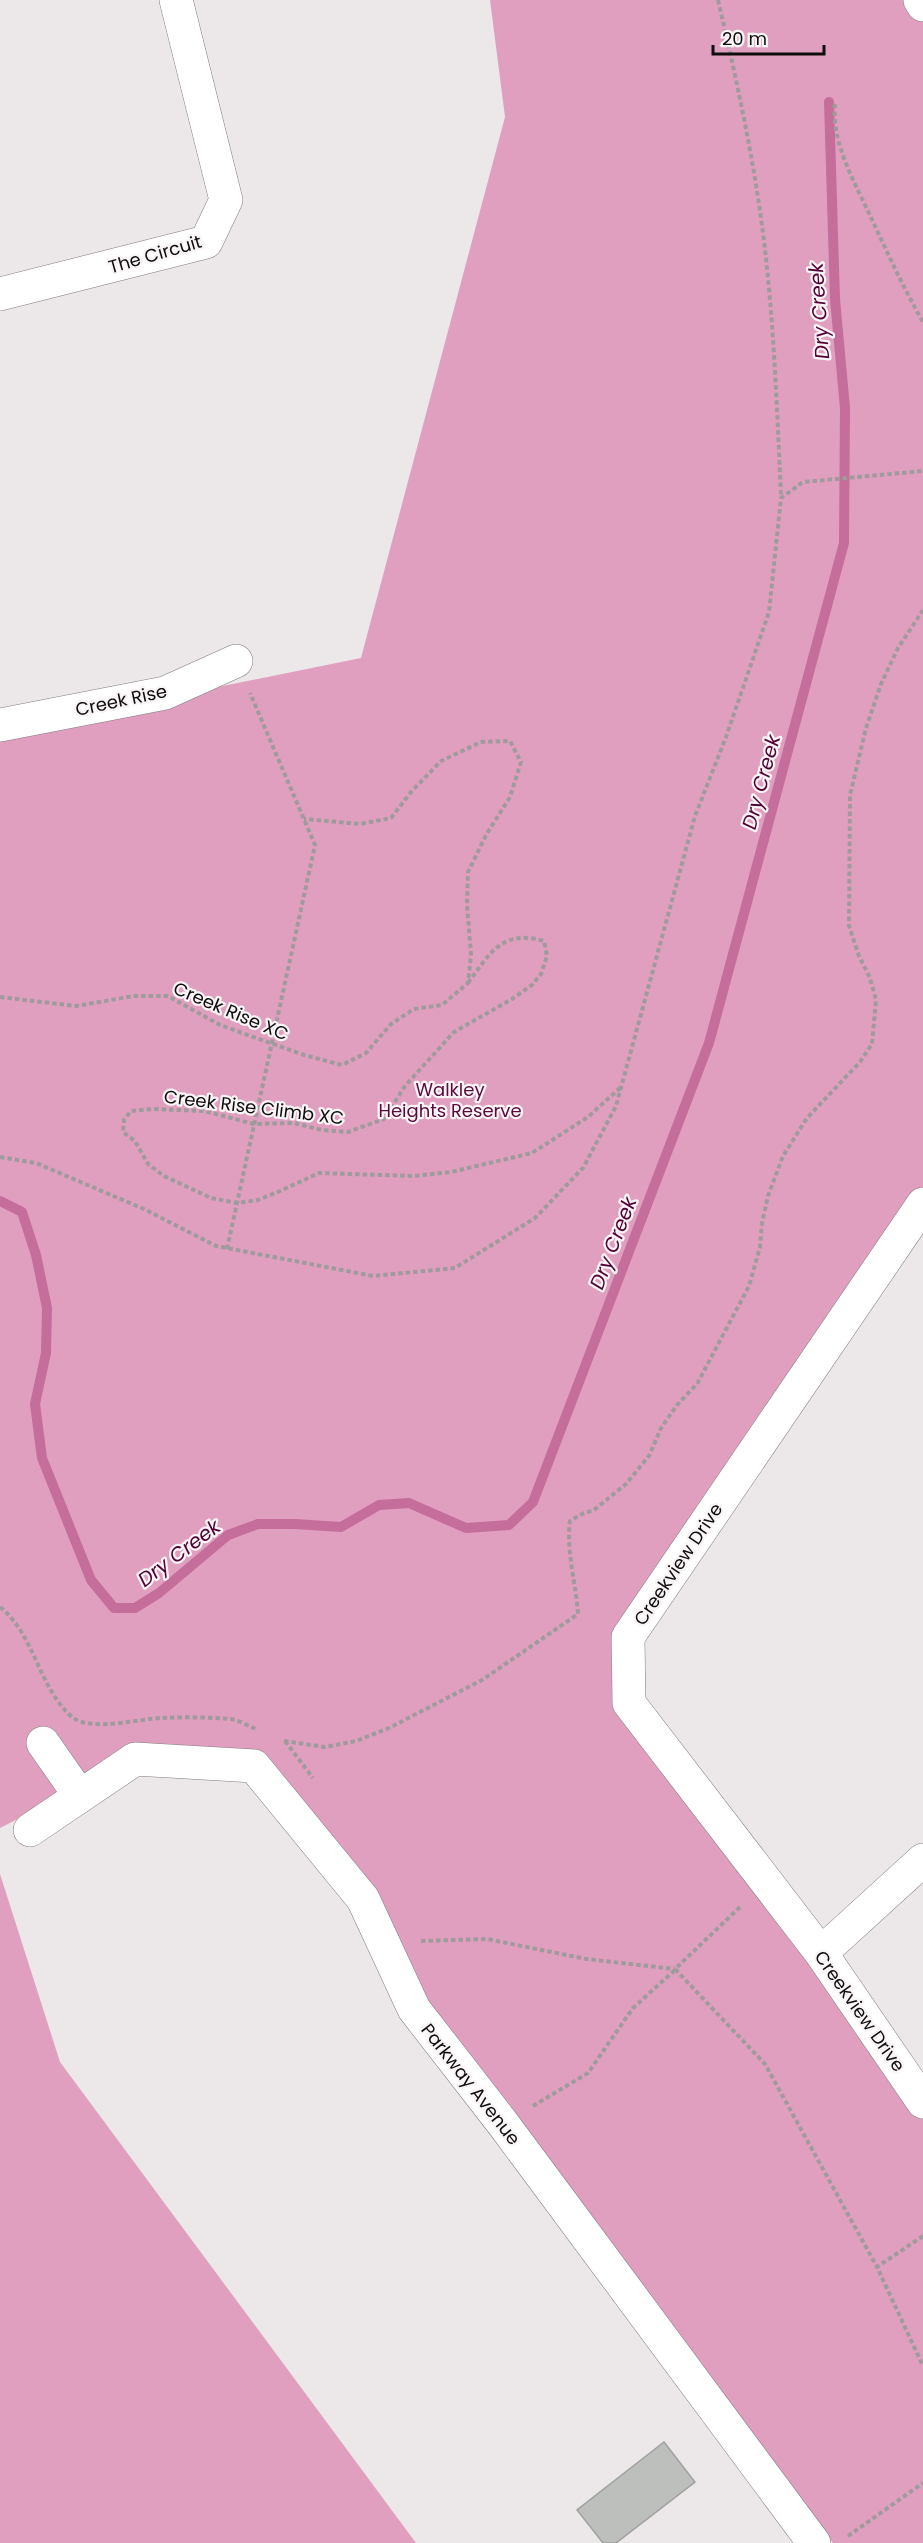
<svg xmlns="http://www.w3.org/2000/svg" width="923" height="2543" font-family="Poppins,sans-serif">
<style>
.green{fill:#e19fc0}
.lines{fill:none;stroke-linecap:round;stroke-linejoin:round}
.stream{stroke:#c56d9b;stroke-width:10}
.building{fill:#bcbfbc;stroke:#9fa29e;stroke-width:1.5}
.minor-casing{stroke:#817c7e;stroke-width:34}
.major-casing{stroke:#817c7e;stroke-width:34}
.path{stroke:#9f9b9c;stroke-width:4;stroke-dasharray:4.5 3;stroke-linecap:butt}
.minor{stroke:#fff;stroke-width:33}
.major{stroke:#fff;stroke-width:33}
.labels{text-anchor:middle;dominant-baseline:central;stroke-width:4.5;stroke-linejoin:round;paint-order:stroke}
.street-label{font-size:18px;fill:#0f0d0e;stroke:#f9f4f6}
.park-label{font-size:18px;fill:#5b0a3d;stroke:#f9f4f6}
.water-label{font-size:20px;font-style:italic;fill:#520035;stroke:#f9f4f6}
</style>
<rect width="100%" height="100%" fill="#ece7e9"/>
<g class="green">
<polygon points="490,0 923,0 923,1204 628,1638 629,1703 923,2089 923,2543 833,2543 414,2009 383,1946 254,1766 135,1759 0,1828 0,731 361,658 505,117"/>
<polygon points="0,1874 60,2062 416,2543 0,2543"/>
</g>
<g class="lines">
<polyline class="stream" points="0,1201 22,1212 36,1255 47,1308 46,1353 35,1404 42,1458 91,1580 114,1608 135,1608 159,1593 228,1535 258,1524 295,1524 341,1527 379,1505 409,1503 466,1528 509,1525 533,1502 709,1043 844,543 845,408 835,299 829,102"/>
</g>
<polygon class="building" points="664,2442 695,2482 616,2543 603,2543 577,2510"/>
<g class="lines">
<defs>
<g id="minor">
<polyline points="0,294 206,242 226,200 176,0"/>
<polyline points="0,725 165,693 236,661"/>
<polyline points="923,1204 628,1637 629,1703 821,1953 923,2102"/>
<polyline points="43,1743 80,1796"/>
<polyline points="30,1830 135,1759 254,1766 363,1899 414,2009 504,2125 814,2543"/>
<polyline points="821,1953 923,1860"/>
</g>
<polyline id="major" points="920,0 923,5"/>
</defs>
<use href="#minor" class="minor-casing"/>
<use href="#major" class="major-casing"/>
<g class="path">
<path d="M 718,0 C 736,77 753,155 763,233 C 774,320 777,409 781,497"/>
<path d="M 835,104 C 831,145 857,186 873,222 C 889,256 904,289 923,322"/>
<path d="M 468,983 C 490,953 502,929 544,941 L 547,956 L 541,974 L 532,985 L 512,999 L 454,1032 L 405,1086 L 384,1119 L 348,1132 L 322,1130 L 294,1123 L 254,1124 L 204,1111 L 153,1109 L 131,1111 L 124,1120 L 123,1132 L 135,1141 L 148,1164 L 164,1176 L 211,1198 L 237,1203 L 258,1200 L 280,1191 L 319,1173 L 414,1176 L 451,1172 L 532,1153 L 588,1117 L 620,1088"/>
<polyline points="0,997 76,1006 134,996 168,996 220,1025 304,1055 342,1065 366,1053 391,1024 414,1009 442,1005 468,983 471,955 467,905 468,872 486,835 510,797 521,762 510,741 481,742 441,761 411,792 391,818 360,824 304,819"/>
<polyline points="0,1157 36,1163 144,1209 216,1246 373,1276 455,1268 535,1218 583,1168 616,1106 695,816 726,737 769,612 781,498 803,482 923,471"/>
<polyline points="227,1249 315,845 250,693"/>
<path d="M 0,1607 C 35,1635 38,1687 72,1717 C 90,1732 139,1719 161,1718 C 183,1717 208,1717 230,1719 C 239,1720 248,1726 256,1729"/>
<path d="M 284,1741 L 325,1747 L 356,1741 L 389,1728 L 482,1680 L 578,1614 C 576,1583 566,1552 570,1521 L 582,1514 L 594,1510 L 626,1484 L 649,1456 L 661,1428 L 677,1405 L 697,1384 L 749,1286 L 760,1247 L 762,1223 L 768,1196 L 783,1156 L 807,1118 L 860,1062 L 872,1044 L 876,1000 L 870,978 L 859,956 L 849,926 L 850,795 L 866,728 L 881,684 L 898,648 L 923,610"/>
<polyline points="285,1741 313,1778"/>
<polyline points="740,1907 675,1969 765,2064 877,2267"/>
<polyline points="421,1941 487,1939 586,1959 675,1969"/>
<polyline points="533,2106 588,2073 633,2008 675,1970"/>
<polyline points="923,2236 877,2267 923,2366"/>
<polyline points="848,2536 923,2483"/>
</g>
<use href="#minor" class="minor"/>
<use href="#major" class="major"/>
</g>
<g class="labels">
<g class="street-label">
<text transform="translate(155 254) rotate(-16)">The Circuit</text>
<text transform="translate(121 700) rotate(-12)">Creek Rise</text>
<text transform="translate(231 1011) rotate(23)">Creek Rise XC</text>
<text transform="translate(254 1107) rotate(7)">Creek Rise Climb XC</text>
<text transform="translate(678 1564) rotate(-56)">Creekview Drive</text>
<text transform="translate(860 2011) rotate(55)">Creekview Drive</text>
<text transform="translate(471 2084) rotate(52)">Parkway Avenue</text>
</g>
<g class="park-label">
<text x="450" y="1089">Walkley<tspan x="450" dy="21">Heights Reserve</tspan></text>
</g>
<g class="water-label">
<text transform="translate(819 311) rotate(-94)">Dry Creek</text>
<text transform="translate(761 782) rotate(-75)">Dry Creek</text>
<text transform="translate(613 1243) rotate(-69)">Dry Creek</text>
<text transform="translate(179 1553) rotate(-37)">Dry Creek</text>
</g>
</g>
<path d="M713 45v9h111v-9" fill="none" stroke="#0f0d0e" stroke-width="3"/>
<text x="722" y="45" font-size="18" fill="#0f0d0e" stroke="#f9f4f6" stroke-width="4.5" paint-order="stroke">20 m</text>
</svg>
